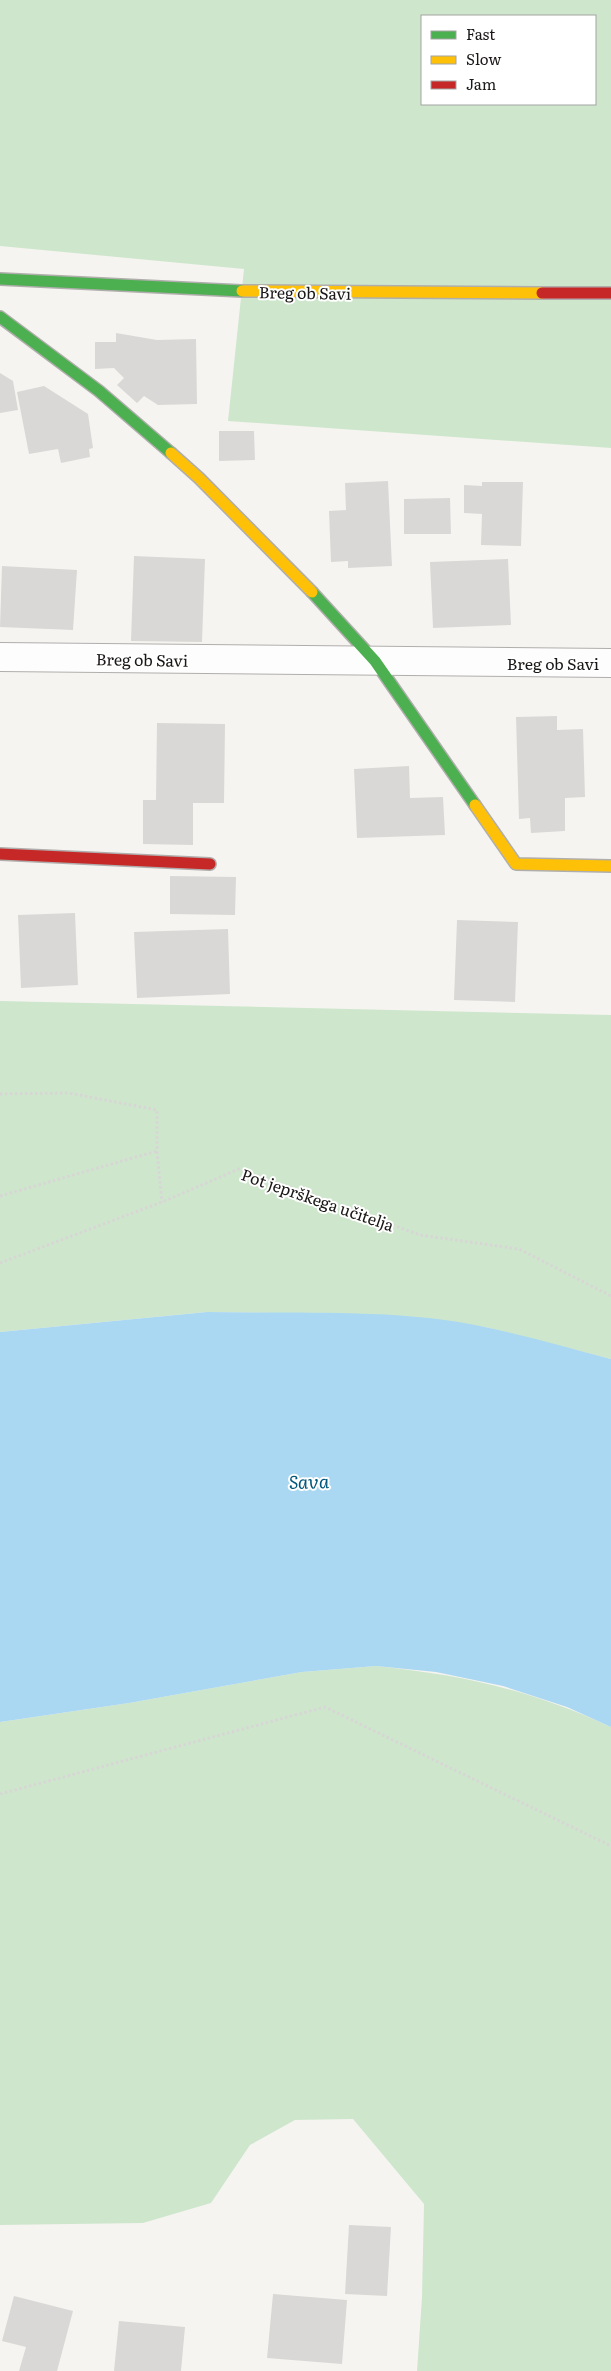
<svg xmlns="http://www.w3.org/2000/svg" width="611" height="2371" font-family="Literata,serif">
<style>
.green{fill:#cee7cc;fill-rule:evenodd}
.water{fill:#aad7f2}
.building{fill:#dad8d6}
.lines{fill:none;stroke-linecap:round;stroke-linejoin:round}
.street-casing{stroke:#b0aeac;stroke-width:30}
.fast-casing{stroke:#b0aeac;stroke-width:14}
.slow-casing{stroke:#b0aeac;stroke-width:14}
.jam-casing{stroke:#b0aeac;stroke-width:14}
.path{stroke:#d7d6d5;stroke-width:3;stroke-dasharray:2.5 2.5;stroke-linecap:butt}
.street{stroke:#fefdfd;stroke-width:28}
.fast{stroke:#4caf50;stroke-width:11}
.slow{stroke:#ffc107;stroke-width:11}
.jam{stroke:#c62828;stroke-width:11}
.labels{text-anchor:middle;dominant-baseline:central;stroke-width:4;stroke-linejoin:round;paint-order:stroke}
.street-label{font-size:16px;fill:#1a1816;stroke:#fff}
.water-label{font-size:18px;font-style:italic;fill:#00577c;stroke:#fff}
</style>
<rect width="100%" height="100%" fill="#f6f4f1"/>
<g class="green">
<path d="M 0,0 L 611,0 L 611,448 L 228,421 L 244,269 L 0,246 ZM 422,16 L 595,16 L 595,104 L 422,104 Z"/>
<polygon points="0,1001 611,1015 611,1359 485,1327 346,1314 207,1312 0,1332"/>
<path d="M 376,1666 C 463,1675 531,1690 611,1727 L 611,2371 L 417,2371 L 422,2297 L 424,2204 L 353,2119 L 295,2120 L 250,2145 L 211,2203 L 143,2223 L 0,2225 L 0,1722 L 129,1703 L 302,1672 Z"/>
</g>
<path class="water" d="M 207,1312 C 298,1314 396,1308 485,1327 C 527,1336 569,1348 611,1359 L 611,1727 L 567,1707 L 503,1686 L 436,1672 L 376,1666 L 302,1672 L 129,1703 L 0,1722 L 0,1332 Z"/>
<g class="building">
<polygon points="116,333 157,340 196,339 197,404 158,405 144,396 137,403 117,385 124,378 114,368 95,369 95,342 116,342"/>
<polygon points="0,373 13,381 18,410 0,413"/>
<polygon points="44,386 88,414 93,448 89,449 90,457 61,463 58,449 29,454 17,392"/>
<polygon points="219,431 254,431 255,460 219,461"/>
<polygon points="388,481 392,566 348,568 348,561 331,562 329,511 346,510 345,483"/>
<polygon points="482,482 523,482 521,546 481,545 482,514 464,513 464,485 482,486"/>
<polygon points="450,498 451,534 404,534 404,499"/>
<polygon points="134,556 205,559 202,642 131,641"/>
<polygon points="508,559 511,625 433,628 430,562"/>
<polygon points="2,566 77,570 73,630 0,627"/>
<polygon points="557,716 557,730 583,729 585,797 565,798 565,831 531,833 530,818 519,819 516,717"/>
<polygon points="157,723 225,724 224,803 193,803 193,845 143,844 143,800 156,800"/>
<polygon points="409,766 410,798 443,797 445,835 357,838 354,769"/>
<polygon points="170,876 236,877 235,915 170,914"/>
<polygon points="75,913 78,985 21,988 18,915"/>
<polygon points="457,920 518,922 515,1002 454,1000"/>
<polygon points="228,929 230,994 137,998 134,932"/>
<polygon points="349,2225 391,2227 387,2296 345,2294"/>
<polygon points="273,2294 347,2300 342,2364 267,2358"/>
<polygon points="14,2296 73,2311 57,2371 19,2371 26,2347 2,2341"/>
<polygon points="119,2321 185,2327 181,2371 114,2371"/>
</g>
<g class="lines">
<defs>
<polyline id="street" points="0,657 611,663"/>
<g id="fast">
<polyline points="0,279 242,291"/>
<polyline points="0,317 99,391 171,453"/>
<polyline points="312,592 375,661 475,805"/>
</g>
<g id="slow">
<polyline points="242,291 542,293"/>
<polyline points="171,453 199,478 312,592"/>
<polyline points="475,805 516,864 611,866"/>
</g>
<g id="jam">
<polyline points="542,293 611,293"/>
<polyline points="0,854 210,864"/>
</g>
</defs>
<use href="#street" class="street-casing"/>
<use href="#fast" class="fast-casing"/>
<use href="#slow" class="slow-casing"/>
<use href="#jam" class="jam-casing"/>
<g class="path">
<polyline points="0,1094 69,1093 157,1110 157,1151 162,1202"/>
<polyline points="0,1196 157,1151"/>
<polyline points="0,1263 162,1202 239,1169 420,1235 519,1249 611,1296"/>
<polyline points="0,1794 325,1707 611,1846"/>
</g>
<use href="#street" class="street"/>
<use href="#fast" class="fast"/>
<use href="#slow" class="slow"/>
<use href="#jam" class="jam"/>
</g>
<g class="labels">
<g class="street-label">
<text transform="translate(305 292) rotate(1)">Breg ob Savi</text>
<text transform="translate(142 659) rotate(1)">Breg ob Savi</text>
<text x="553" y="663">Breg ob Savi</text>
<text transform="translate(318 1199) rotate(19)">Pot jeprškega učitelja</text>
</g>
<g class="water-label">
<text transform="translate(309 1481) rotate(-1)">Sava</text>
</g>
</g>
<rect x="421" y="15" width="175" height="90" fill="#ffffff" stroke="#a3a3a2"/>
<rect x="431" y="31" width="25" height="8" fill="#4caf50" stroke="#a3a3a2"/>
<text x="466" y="40" font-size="15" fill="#1a1816">Fast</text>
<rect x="431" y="56" width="25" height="8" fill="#ffc107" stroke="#a3a3a2"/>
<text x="466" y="65" font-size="15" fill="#1a1816">Slow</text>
<rect x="431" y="81" width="25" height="8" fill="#c62828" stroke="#a3a3a2"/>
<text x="466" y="90" font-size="15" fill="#1a1816">Jam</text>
</svg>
